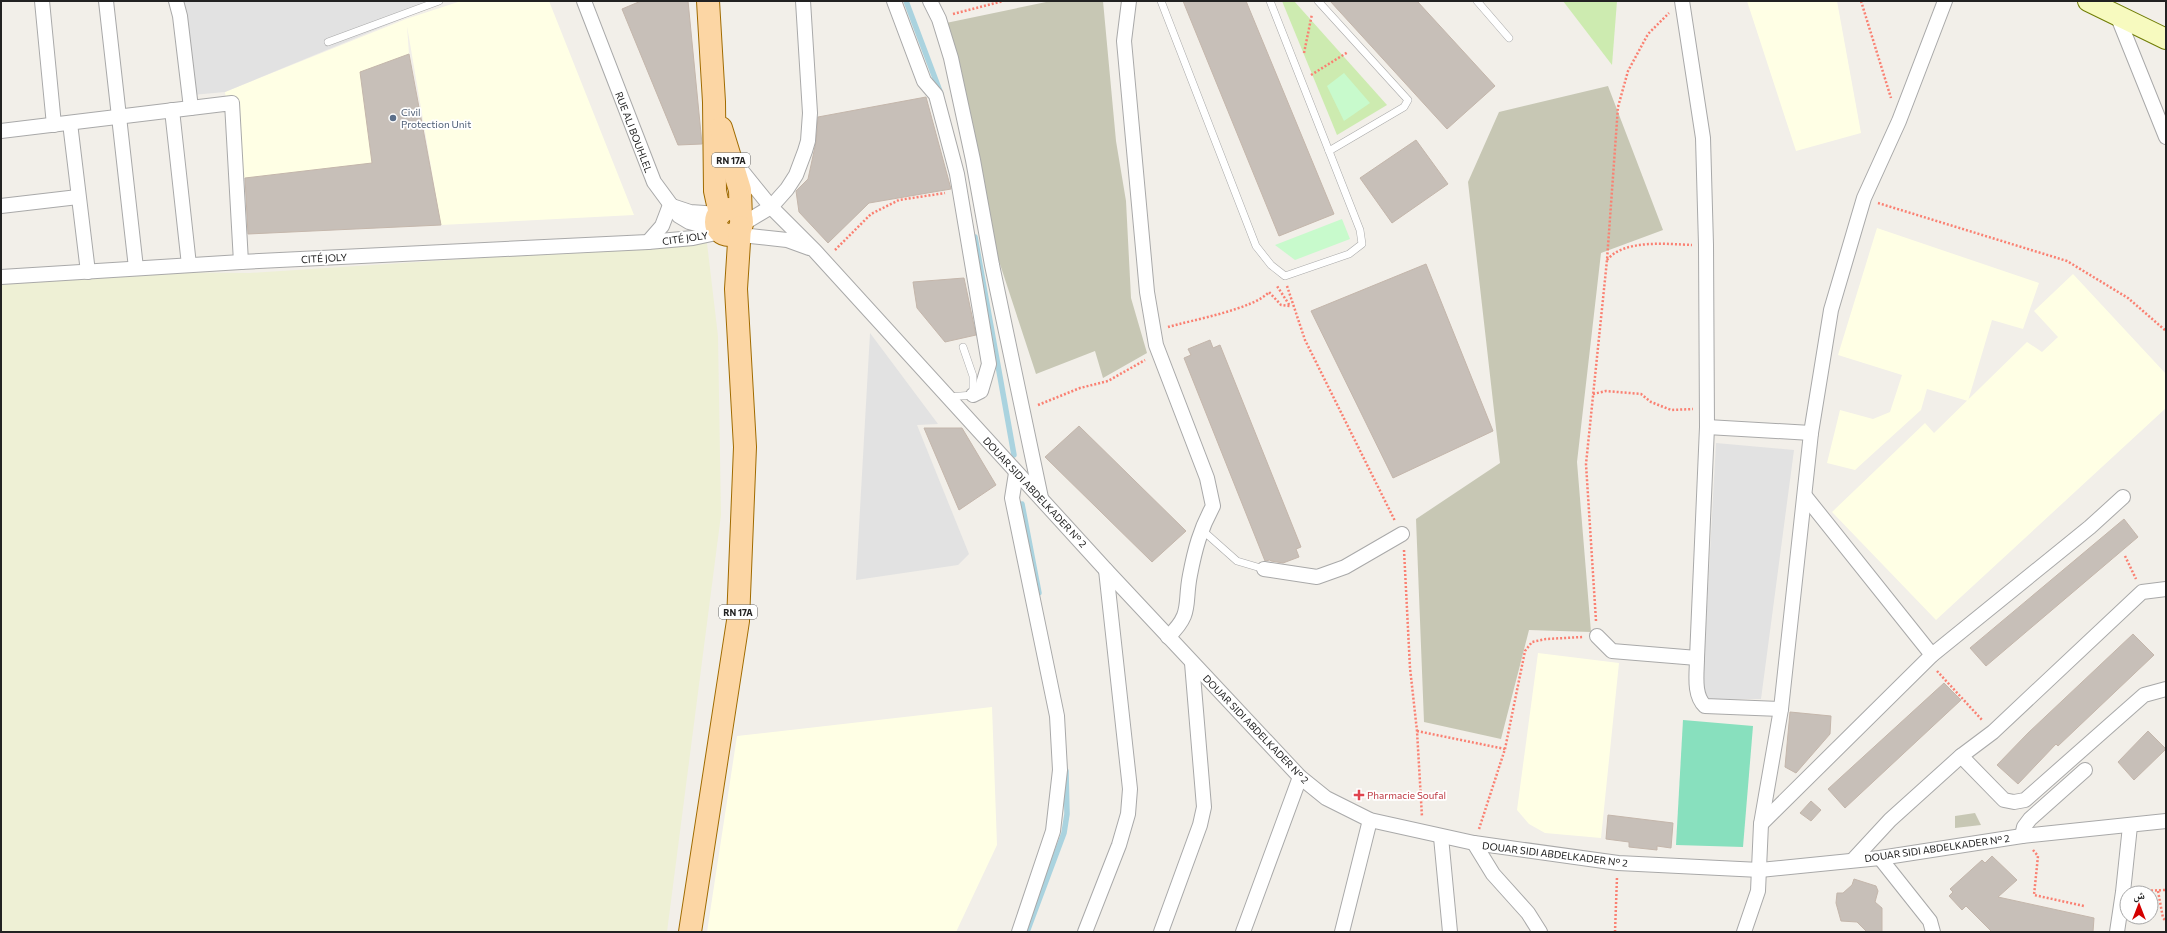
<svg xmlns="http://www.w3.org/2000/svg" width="2167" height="933" font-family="Commissioner,'Noto Naskh Arabic',sans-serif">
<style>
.education{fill:#ffffe5}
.construction{fill:#c7c7b4}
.farmland{fill:#eef0d5}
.grass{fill:#cdebb0}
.park{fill:#c8facc}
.pitch{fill:#88e0be}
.parking{fill:#e2e2e2}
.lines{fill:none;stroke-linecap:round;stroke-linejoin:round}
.stream{stroke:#aad3df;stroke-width:5.5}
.building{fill:#c7bfb8;stroke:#c4b6ab}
.lane-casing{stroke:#a9a9a9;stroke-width:8}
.street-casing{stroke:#a9a9a9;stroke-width:16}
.secondary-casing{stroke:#707d05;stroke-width:22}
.primary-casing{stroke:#a06b00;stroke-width:24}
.path{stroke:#fa8072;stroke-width:2.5;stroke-dasharray:2 2;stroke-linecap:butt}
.lane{stroke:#fff;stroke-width:7}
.street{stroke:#fff;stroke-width:14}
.secondary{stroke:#f7fabf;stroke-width:20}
.primary{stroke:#fcd6a4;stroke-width:22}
.service-dot{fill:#5c6f8a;stroke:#fff;stroke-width:1.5}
.health-dot{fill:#e0444e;stroke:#fff;stroke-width:1.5}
.labels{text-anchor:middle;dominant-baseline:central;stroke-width:3.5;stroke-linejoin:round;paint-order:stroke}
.shield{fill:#fff;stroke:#646464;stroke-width:1}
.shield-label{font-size:9px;font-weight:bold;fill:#222}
.service-label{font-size:10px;fill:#4e5e75;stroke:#fff;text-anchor:start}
.street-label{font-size:10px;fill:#222;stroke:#fff}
.health-label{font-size:10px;fill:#be3a42;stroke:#fff;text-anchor:start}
</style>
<rect width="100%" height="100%" fill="#f2efe9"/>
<g class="education">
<polygon points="461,1 549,1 634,215 441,225 407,26 409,54 372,163 237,179 225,92 406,19"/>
<polygon points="1747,1 1837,1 1861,133 1796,151"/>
<polygon points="1877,228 2039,283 2023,329 1992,320 1968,401 1927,389 1921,410 1855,470 1827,463 1840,410 1873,419 1890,412 1902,375 1838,355"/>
<polygon points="2073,274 2166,374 2166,408 1936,620 1832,512 1925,423 1934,433 2027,342 2042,352 2058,337 2034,311"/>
<polygon points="1538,653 1619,663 1601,838 1545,833 1529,824 1517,810"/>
<polygon points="992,707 997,845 956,932 707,932 737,736"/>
</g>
<g class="construction">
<polygon points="1051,1 1103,1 1116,141 1126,201 1131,298 1147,353 1103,378 1095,351 1036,374 997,255 965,88 946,23"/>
<polygon points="1608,86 1663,230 1601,253 1577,462 1591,632 1529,630 1501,739 1424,722 1416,519 1500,463 1468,182 1499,112"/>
<polygon points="1975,813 1981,825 1955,828 1955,816"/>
</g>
<polygon class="farmland" points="707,243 718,336 721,515 667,932 1,932 1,285 140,272 250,273"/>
<g class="grass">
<polygon points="1282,1 1294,1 1387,105 1337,135"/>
<polygon points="1563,1 1617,1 1612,65"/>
</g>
<g class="park">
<polygon points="1344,73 1370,103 1344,121 1327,86"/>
<polygon points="1342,219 1350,239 1295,260 1275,245"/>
</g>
<polygon class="pitch" points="1683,720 1753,726 1743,847 1676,845"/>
<g class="parking">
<polygon points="182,1 443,1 443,2 225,92 192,95"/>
<polygon points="870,333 938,424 917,425 969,554 958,565 856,580"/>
<polygon points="1716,443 1794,450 1761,699 1702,699"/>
</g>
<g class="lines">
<g class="stream">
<polyline points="906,1 941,94"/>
<polyline points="975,237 1014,455"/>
<polyline points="1022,504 1039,593"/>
<polyline points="1027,932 1064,833 1067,814 1066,771"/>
</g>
</g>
<g class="building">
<polygon points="641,1 688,1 702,144 678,145 622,9"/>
<polygon points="1183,1 1246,1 1334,214 1279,236"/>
<polygon points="1330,1 1417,1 1495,86 1447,129"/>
<polygon points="409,54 441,225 248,234 245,178 372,163 360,72"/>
<polygon points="926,97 951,189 869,203 828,243 799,212 796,191 808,179 816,142 818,117"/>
<polygon points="1416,140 1448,184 1392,223 1360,178"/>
<polygon points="1426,264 1493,431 1393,478 1311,311"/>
<polygon points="964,278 976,335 945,342 917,308 913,282"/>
<polygon points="1210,340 1213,348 1220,345 1301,547 1296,549 1299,557 1283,563 1271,561 1270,560 1265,561 1184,358 1191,355 1188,349"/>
<polygon points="1079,426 1186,531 1152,562 1045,457"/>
<polygon points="924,428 962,428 996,485 959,510"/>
<polygon points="2124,519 2138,537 1986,666 1970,648"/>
<polygon points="2133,634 2154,655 2058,746 2056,744 2018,784 1997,765 2028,733"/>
<polygon points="1944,683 1961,700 1845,808 1828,789"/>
<polygon points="1790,712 1831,716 1830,734 1796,773 1785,767"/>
<polygon points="2148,731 2166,749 2134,780 2118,762"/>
<polygon points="1811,801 1821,810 1811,821 1800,813"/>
<polygon points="1608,815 1673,823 1671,848 1657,846 1657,850 1629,847 1629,842 1606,839"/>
<polygon points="1992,856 2017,880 1998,897 2094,918 2093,932 1992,932 1966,906 1962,910 1949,896 1953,892 1950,889 1982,860 1985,863"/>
<polygon points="1854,879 1876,886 1878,891 1875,902 1882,908 1882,932 1867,932 1857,922 1841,921 1836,903 1837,893 1843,893 1852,885"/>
</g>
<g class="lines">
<defs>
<g id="lane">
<polyline points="1161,1 1256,246 1271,265 1285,276 1349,254 1362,244 1360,230 1270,1"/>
<polyline points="1318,1 1408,100 1404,107 1329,151"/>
<polyline points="1477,1 1509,38"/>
<polyline points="328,42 439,1"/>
<polyline points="948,397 973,395 973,376 963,347"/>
<polyline points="1201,529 1237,561 1264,569"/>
</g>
<g id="street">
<polyline points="42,1 54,125"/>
<polyline points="106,1 136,268"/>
<polyline points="176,1 180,16 191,108"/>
<polyline points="584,1 654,182 679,216 689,222 719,230"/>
<polyline points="894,1 924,81 936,95 957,174 989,364 981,391 973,395"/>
<polyline points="930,1 939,19 951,58 973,160 992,265 1041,498"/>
<path d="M 1129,1 L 1124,41 L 1147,292 L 1156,345 L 1207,478 L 1213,506 C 1200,530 1195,549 1190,575 C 1184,605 1193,613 1168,637"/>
<path d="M 1682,1 L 1703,138 L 1706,245 L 1707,427 L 1697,658 C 1697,673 1693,695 1705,706 L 1781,709"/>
<polyline points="2117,15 2166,137"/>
<polyline points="172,110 189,265"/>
<polyline points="70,123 88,272"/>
<polyline points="1,131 232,103 241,262"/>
<polyline points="737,165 771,207 815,251 1106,570 1300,777 1326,798 1370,820 1474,843 1618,863 1760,870 1880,858 2022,836 2166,821"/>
<polyline points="1,206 78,197"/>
<polyline points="672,206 690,212 719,214"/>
<polyline points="741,225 771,207 787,189 796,175 805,151 808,141 810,113 803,1"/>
<polyline points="732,234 787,240 809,248"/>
<polyline points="648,242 662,226 670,205"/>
<polyline points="1,277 241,262 648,242 693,238 721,232"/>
<polyline points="1707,427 1811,433"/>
<polyline points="1016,473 1012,498 1057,716 1060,770 1053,831 1019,932"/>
<polyline points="1805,496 1932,655"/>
<polyline points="1264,569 1317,577 1345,567 1402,534"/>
<polyline points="1597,636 1612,651 1697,658"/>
<polyline points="1961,756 2004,800 2014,802 2025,800 2144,695 2166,689"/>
<polyline points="1761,824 1932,655 2090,527 2123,497"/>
<polyline points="2022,836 2024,827 2030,819 2085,770"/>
<polyline points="1441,837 1450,932"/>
<polyline points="1474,843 1493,874 1528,913 1540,932"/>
<polyline points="1880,858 1930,921 1933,932"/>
<polyline points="1853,860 1890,820 1961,756 1993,732 2142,592 2166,589"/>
<polyline points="1085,932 1119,845 1128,814 1130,789 1106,570"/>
<polyline points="1161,932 1200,825 1204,807 1192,663"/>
<polyline points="1243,932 1300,777"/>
<polyline points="1342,932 1370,820"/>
<polyline points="1744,932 1758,891 1761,824 1781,709 1811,433 1831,310 1864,198 1899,121 1945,1"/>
<polyline points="2117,932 2123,892 2130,826"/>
</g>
<polyline id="secondary" points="2088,1 2166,39"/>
<g id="primary">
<polyline points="708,1 714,102 715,191 720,214"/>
<polyline points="721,128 740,190 741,219"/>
<circle cx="729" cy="222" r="13"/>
<polyline points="690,932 738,621 745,447 736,289 740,227"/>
</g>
</defs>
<use href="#lane" class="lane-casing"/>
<use href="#street" class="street-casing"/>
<use href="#secondary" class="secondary-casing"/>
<use href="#primary" class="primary-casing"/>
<g class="path">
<polyline points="1861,1 1891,98"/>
<polyline points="953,14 1003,1"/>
<polyline points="1304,53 1312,14"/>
<polyline points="1311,75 1348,52"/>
<polyline points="1878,203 2067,261 2128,298 2166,331"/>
<polyline points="835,250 871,214 899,200 945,193"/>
<path d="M 1607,260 C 1624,239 1667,244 1692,245"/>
<polyline points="1287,286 1305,340 1395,521"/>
<path d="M 1168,327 C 1192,320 1254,309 1269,292 L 1281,305 L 1290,306 L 1277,286"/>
<polyline points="1593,394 1606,391 1641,394 1651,402 1671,410 1693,409"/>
<polyline points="1038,405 1080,388 1108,381 1145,360"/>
<polyline points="1404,550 1410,668 1417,731 1422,817"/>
<polyline points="2125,556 2136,579"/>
<polyline points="1596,621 1586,464 1607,260 1618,107 1628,71 1648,34 1669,13"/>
<polyline points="1937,671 1983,721"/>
<polyline points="1417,731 1505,749"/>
<polyline points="1479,829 1505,749 1525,651 1532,642 1546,639 1583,637"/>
<polyline points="2033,850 2038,856 2034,895 2084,906"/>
<polyline points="2139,891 2166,890"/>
<polyline points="2158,891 2163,918 2166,921"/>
<polyline points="1615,932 1617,877"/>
</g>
<use href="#lane" class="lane"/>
<use href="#street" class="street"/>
<use href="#secondary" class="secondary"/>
<use href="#primary" class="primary"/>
</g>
<circle class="service-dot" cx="393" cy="118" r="4"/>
<path class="health-dot" d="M1357 789h4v4h4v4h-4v4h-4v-4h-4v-4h4z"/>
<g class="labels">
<g class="shield">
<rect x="712" y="153" width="38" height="14" rx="3"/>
<rect x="719" y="605" width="38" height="14" rx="3"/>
</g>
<g class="shield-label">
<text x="731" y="160">RN 17A</text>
<text x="738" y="612">RN 17A</text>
</g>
<g class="service-label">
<text x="401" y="112">Civil<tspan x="401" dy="12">Protection Unit</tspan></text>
</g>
<g class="street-label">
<text transform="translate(634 132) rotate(69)">RUE ALI BOUHLEL</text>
<text transform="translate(685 238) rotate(-8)">CITÉ JOLY</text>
<text transform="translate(324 258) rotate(-3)">CITÉ JOLY</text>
<text transform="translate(1035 492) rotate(47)">DOUAR SIDI ABDELKADER N° 2</text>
<text transform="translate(1256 729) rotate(46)">DOUAR SIDI ABDELKADER N° 2</text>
<text transform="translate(1937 848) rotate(-8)">DOUAR SIDI ABDELKADER N° 2</text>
<text transform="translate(1555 854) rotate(7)">DOUAR SIDI ABDELKADER N° 2</text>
</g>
<g class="health-label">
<text x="1367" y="795">Pharmacie Soufal</text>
</g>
</g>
<rect width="2167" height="933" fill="none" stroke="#222222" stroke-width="4"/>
<g transform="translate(2139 905)"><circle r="19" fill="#ffffff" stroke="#a7a7a7"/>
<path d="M0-3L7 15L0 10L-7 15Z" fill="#d40000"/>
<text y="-6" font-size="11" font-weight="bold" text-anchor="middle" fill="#222222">ش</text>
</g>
</svg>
